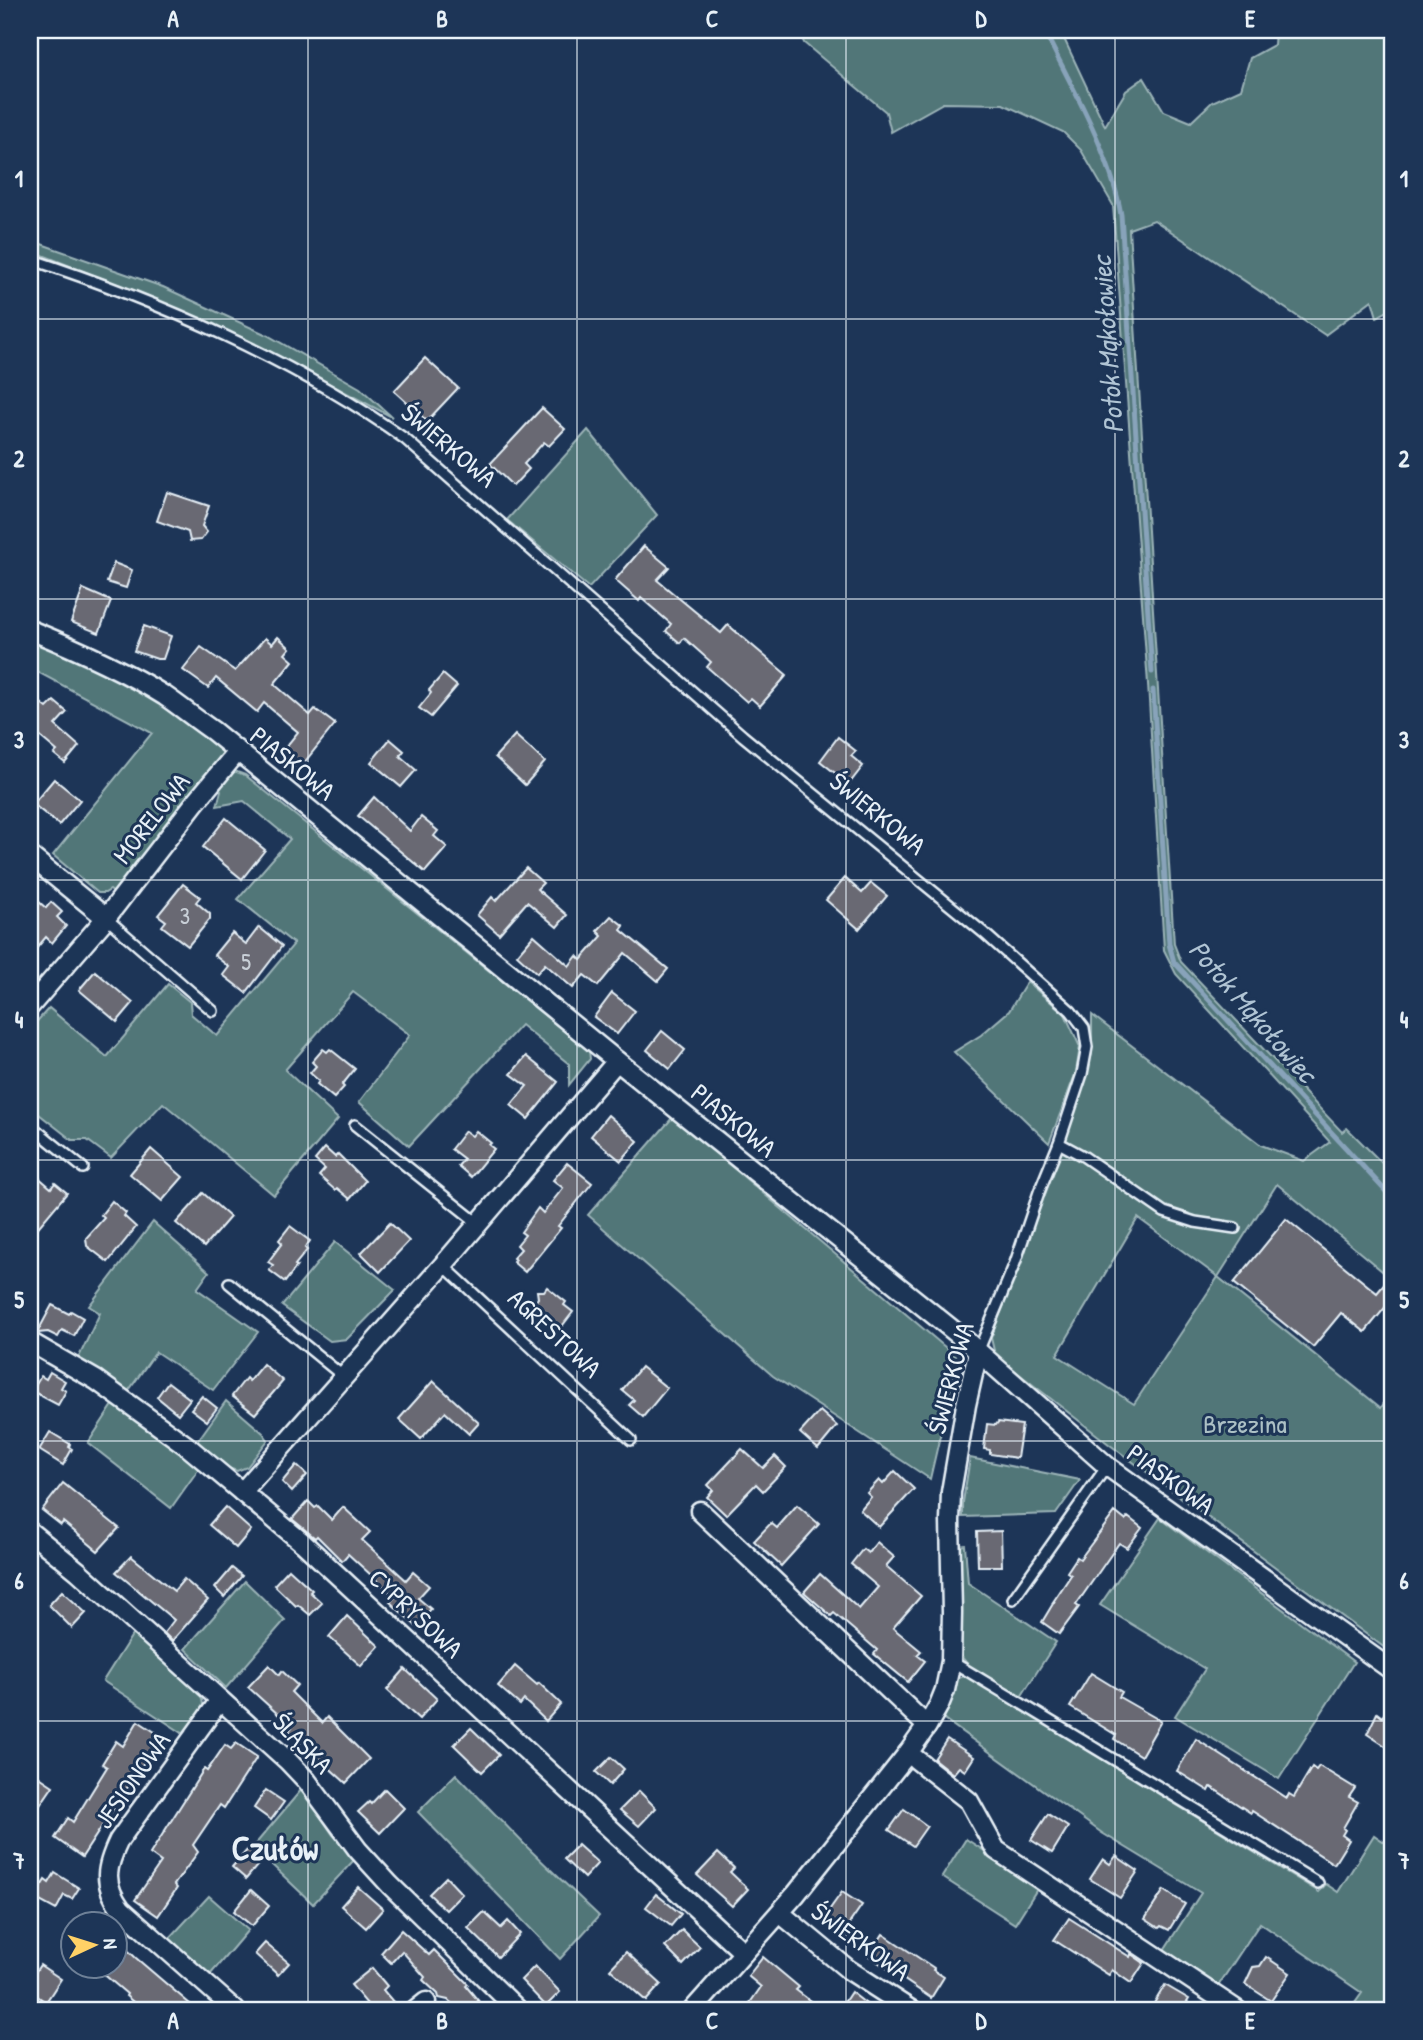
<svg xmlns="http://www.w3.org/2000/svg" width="1423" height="2040" font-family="'Patrick Hand',sans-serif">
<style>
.green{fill:#517678;stroke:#9cb4b8;stroke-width:2;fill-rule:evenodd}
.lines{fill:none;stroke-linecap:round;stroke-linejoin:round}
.stream{stroke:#88a3ba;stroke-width:5}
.building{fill:#696973;stroke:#e8f1f8;stroke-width:2}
.service-casing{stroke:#e8f1f8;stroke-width:14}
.minor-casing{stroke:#e8f1f8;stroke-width:23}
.service{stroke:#1d3557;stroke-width:9}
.minor{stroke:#1d3557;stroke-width:18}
.grid{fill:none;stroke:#e8f1f8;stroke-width:2;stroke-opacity:0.55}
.labels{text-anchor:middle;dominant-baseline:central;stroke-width:6;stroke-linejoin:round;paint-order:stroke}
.number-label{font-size:23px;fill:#c8cfd7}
.street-label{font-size:26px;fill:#e8f1f8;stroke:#1d3557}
.park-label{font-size:26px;fill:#acc0c5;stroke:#1d3557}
.water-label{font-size:28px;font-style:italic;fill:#b0c4d4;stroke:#1d3557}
.district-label{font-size:33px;font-weight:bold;fill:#e8f1f8;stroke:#1d3557}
.neatline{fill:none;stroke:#e8f1f8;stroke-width:2.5}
.grid-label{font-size:23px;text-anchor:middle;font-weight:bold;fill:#e8f1f8}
</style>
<rect width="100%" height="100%" fill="#1d3557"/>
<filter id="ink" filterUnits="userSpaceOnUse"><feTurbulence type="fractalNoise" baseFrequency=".0143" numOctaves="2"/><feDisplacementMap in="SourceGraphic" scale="14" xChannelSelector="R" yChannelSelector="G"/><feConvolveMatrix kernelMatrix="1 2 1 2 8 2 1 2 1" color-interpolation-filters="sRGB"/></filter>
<g filter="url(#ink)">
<g class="green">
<path d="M 799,30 L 1060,30 L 1105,126 L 1126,91 L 1144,78 L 1164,111 L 1191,122 L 1212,102 L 1241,89 L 1250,58 L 1274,45 L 1275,30 L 1393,30 L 1393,308 L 1377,317 L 1372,300 L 1325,335 L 1154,220 L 1129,229 L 1174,944 L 1181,962 L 1342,1132 L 1347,1128 L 1393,1174 L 1393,1280 L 1277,1184 L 1218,1277 L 1381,1408 L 1393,1388 L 1393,1654 L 1110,1445 L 995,1355 L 991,1338 L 1045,1195 L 1092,1054 L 1092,1015 L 1261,1145 L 1304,1161 L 1330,1142 L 1176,974 L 1164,950 L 1148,684 L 1113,205 L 1081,150 L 1063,132 L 1003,104 L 943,103 L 891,132 L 886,112 L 804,43 ZM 1138,1218 L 1218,1277 L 1134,1404 L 1057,1355 Z"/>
<polygon points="30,240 163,287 267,335 360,388 392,417 258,346 180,310 30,250"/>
<polygon points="588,430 657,515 589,588 507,520"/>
<polygon points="30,638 79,658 150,695 221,747 226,756 115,894 110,890 105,893 98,893 53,855 152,733 30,668"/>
<polygon points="234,771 245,775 589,1051 590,1059 569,1085 569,1064 521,1025 409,1146 359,1102 410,1035 353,992 285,1070 338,1119 274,1195 163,1103 111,1158 87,1140 72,1140 30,1107 30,1029 49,1008 107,1057 168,984 190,1002 191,1014 217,1036 294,944 238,899 290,839 244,801 217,806 221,791 217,787"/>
<polygon points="1027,982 1065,1014 1080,1047 1076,1072 1049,1143 954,1052 981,1035 1009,1011"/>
<polygon points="673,1117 958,1358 930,1479 773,1376 588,1215"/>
<polygon points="153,1222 209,1272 197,1289 258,1332 213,1390 156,1352 127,1393 78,1359 100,1313 89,1306"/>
<polygon points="335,1242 395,1290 347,1339 330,1341 282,1306"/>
<polygon points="226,1401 263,1433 268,1440 247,1467 237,1471 220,1465 196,1443"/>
<polygon points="115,1402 200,1467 171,1508 88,1443"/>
<polygon points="970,1458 1080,1480 1056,1514 963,1517 963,1502"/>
<polygon points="1160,1518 1354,1662 1279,1779 1175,1716 1205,1669 1100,1605"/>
<polygon points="965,1545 968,1583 1056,1642 1021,1697 969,1666 960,1655 961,1594 957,1546"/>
<polygon points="245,1581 285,1620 226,1688 185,1649"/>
<polygon points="134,1632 201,1693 203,1705 187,1736 103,1681"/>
<polygon points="966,1676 1319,1892 1326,1884 1338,1892 1374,1835 1393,1848 1393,1919 1386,1930 1393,1936 1393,2010 1350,2010 1362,1993 1260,1923 1218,1986 1164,1950 1201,1893 1102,1833 944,1719 958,1678"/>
<polygon points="456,1774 527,1847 599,1916 560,1959 418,1812"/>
<polygon points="302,1789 333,1835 355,1859 313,1904 253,1847"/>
<polygon points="966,1839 1039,1886 1015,1924 942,1877"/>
<polygon points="209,1896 248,1930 210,1975 169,1939"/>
</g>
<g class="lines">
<g class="stream">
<path d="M 1044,30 C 1071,86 1111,153 1121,215 L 1152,672"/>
<polyline points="1153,690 1169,944 1174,962 1393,1199"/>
</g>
</g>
<g class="building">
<polygon points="425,358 458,388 427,421 394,391"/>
<polygon points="542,408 565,429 549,446 544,442 524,464 529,469 513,486 490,464"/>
<polygon points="167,492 209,506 202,526 207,532 201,540 190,541 188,532 157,521"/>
<polygon points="644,546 669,567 657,580 721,633 728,625 787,675 760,706 751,698 747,702 707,667 711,662 684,638 680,643 666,631 671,624 641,598 639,601 615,580"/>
<polygon points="114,563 132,570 126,588 107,582"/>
<polygon points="83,589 111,601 99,633 71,622"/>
<polygon points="144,626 171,636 163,659 157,659 134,651"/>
<polygon points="278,637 290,648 285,654 293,661 274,684 310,715 315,709 335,724 299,769 280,754 298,732 264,703 257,712 216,678 208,688 183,670 201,647 235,671 265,638 272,644"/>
<polygon points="443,674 457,686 431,717 419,708 431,693 429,690"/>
<polygon points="30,694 47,708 54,701 67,712 55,725 79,746 65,763 54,754 57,751 30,728"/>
<polygon points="515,735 545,762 525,785 495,757"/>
<polygon points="838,737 856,751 851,756 863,766 849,784 820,761"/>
<polygon points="390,739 404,751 400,756 416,770 401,787 371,762"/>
<polygon points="54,779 80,800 59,825 33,804"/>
<polygon points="374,797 410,831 421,817 438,831 434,836 447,847 425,872 358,816"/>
<polygon points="226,818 265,850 242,879 203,847"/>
<polygon points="526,868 543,883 537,889 567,915 557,927 527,902 499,934 477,915 492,897 496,901"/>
<polygon points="845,878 862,893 871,883 887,896 859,929 826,900"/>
<polygon points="183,884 200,897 196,902 210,914 210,919 188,946 162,926 166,921 158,915"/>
<polygon points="30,894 46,908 51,902 62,912 57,917 66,926 52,943 46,937 30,956"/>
<polygon points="611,916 624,926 621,930 668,969 658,981 625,953 598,986 584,975 573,988 545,964 537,973 517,955 534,935 569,966 577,956 581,960 602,936 597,931"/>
<polygon points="259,927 282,946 246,993 223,975 229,967 214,955 232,933 246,944"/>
<polygon points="95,971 133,1003 117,1022 79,990"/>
<polygon points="612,993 635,1011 617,1034 594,1017"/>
<polygon points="662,1031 685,1050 670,1069 647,1050"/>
<polygon points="323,1049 327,1052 330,1049 355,1069 342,1085 344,1087 334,1098 317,1084 319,1081 310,1073 316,1066 312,1062"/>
<polygon points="526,1056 558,1082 528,1119 511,1105 527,1086 511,1074"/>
<polygon points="608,1115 638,1141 621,1161 591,1136"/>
<polygon points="465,1131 472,1136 476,1131 491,1143 489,1145 494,1149 471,1177 458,1166 464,1159 451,1149"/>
<polygon points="325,1148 335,1157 338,1154 365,1181 350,1199 337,1188 335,1190 319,1176 325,1169 315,1160"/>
<polygon points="151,1149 183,1177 162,1201 130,1174"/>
<polygon points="567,1163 592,1183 558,1226 561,1228 525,1272 513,1262 515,1260 513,1258 521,1249 517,1245 525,1235 521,1232 538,1208 543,1213 563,1188 553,1180"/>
<polygon points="30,1170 51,1188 55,1183 67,1193 30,1237"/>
<polygon points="203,1193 230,1217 204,1247 176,1223"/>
<polygon points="112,1201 126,1213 124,1216 136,1227 108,1262 87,1246 86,1238 104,1218 101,1215"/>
<polygon points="1286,1219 1377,1293 1393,1274 1393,1298 1365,1332 1341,1313 1313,1347 1234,1283"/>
<polygon points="390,1223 409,1241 380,1272 361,1253"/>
<polygon points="290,1226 310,1241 305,1248 307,1250 295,1265 297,1266 285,1282 269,1270 273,1265 268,1262 282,1243 279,1240"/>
<polygon points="547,1287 566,1302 564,1305 573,1312 559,1330 530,1308 538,1298 537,1291 544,1291"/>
<polygon points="52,1305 69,1314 71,1311 83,1318 74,1336 62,1330 58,1337 48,1332 37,1333"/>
<polygon points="263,1364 283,1381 255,1414 232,1396 246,1378 249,1381"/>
<polygon points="641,1367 667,1388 643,1417 629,1405 634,1400 622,1390"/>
<polygon points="50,1372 65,1381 61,1388 66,1391 58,1405 32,1391 41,1376 46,1379"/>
<polygon points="433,1381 479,1423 469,1434 445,1412 421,1439 399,1419"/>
<polygon points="168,1382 190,1399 178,1414 157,1397"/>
<polygon points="202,1396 217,1408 207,1421 191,1409"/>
<polygon points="820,1411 837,1426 818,1449 800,1433"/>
<polygon points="998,1422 1022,1425 1017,1458 990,1454 990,1450 984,1449 987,1424 996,1425"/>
<polygon points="50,1432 70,1444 69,1447 72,1449 63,1465 39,1450"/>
<polygon points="742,1449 763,1468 775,1456 786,1467 763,1491 756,1484 726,1515 707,1497 713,1490 708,1485"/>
<polygon points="296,1465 307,1475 292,1492 282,1482"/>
<polygon points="895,1471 914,1489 879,1527 860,1510 871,1497 867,1493 879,1480 883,1484"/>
<polygon points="63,1483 119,1528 98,1551 63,1522 61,1525 42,1510"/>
<polygon points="308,1501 315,1508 318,1506 332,1520 343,1507 370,1532 362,1540 406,1580 413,1572 429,1586 418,1598 431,1609 416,1626 390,1602 395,1597 348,1554 342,1561 317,1536 315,1538 292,1519"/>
<polygon points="797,1505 819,1524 781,1566 754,1541 771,1523 777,1528"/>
<polygon points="225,1507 251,1530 236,1548 209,1525"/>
<polygon points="1115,1512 1125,1520 1128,1517 1142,1528 1127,1548 1119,1543 1076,1605 1079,1607 1059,1634 1042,1622 1054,1602 1053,1602 1071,1575 1067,1572 1077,1557 1080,1559"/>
<polygon points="1001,1531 1002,1566 978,1566 977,1532"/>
<polygon points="877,1542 894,1557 886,1566 921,1596 893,1628 921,1651 917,1655 925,1661 908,1682 874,1654 877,1650 834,1613 831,1616 804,1592 820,1574 859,1609 878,1587 851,1564 863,1549 868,1553"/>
<polygon points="131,1556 174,1591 184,1579 208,1600 172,1641 164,1633 174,1620 116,1572"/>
<polygon points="232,1568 242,1576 224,1597 215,1588"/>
<polygon points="289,1569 312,1590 310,1592 322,1603 310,1615 298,1605 296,1606 274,1585"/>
<polygon points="62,1591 86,1613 72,1628 49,1605"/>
<polygon points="347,1616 379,1646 361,1666 329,1637"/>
<polygon points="269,1665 279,1675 282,1671 297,1685 291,1692 322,1723 327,1717 369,1759 346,1783 289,1731 292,1727 248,1687"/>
<polygon points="515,1666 537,1685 539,1683 561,1704 546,1721 524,1700 520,1705 498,1686"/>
<polygon points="405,1669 437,1699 419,1719 387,1690"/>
<polygon points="1091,1673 1122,1692 1119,1697 1161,1721 1141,1756 1114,1739 1116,1735 1070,1707"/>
<polygon points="1393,1701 1393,1751 1367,1734 1377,1713 1382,1717"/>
<polygon points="138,1721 161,1736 82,1857 55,1838 68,1818 73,1822 107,1767 102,1764 116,1741 123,1746"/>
<polygon points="471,1728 499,1755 482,1772 454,1745"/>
<polygon points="947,1739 974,1757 965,1771 959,1767 953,1774 934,1759"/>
<polygon points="1196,1739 1287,1798 1289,1794 1294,1797 1312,1767 1316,1770 1319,1766 1355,1788 1349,1797 1358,1802 1343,1828 1345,1830 1342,1835 1349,1840 1334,1864 1252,1811 1251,1813 1211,1787 1209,1791 1177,1771"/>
<polygon points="236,1743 257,1757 224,1808 220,1805 193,1845 198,1852 174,1885 177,1888 158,1916 135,1900 161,1862 150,1854 204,1769 207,1771 225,1745 231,1749"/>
<polygon points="611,1757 624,1769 610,1785 596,1772"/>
<polygon points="38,1776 53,1786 40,1805 30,1798 30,1789"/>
<polygon points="385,1789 404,1808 380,1833 358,1812 369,1802 371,1804"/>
<polygon points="266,1790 284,1802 271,1820 254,1808"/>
<polygon points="639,1791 656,1808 639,1826 620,1810"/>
<polygon points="904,1809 927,1826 913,1846 889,1830"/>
<polygon points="1048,1814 1068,1827 1052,1853 1031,1840"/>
<polygon points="578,1845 598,1863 584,1878 564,1859"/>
<polygon points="248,1849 262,1860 246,1879 232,1867"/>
<polygon points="718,1853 734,1868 730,1872 748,1889 732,1906 697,1875"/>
<polygon points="1116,1856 1138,1871 1120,1898 1090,1879 1103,1859 1110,1864"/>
<polygon points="55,1873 79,1888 72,1899 64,1895 56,1910 34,1898 45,1880 49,1883"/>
<polygon points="446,1877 462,1894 446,1910 429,1894"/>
<polygon points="358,1887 383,1909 366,1928 341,1906"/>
<polygon points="251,1890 269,1906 252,1926 234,1911"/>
<polygon points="1164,1890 1185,1904 1169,1930 1161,1926 1159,1928 1145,1919"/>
<polygon points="842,1892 862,1905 842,1934 822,1920"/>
<polygon points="656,1894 681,1914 671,1926 646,1907"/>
<polygon points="484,1912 501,1928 508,1921 520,1934 498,1957 468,1928"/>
<polygon points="1069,1918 1130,1957 1131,1954 1144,1963 1131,1983 1112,1970 1109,1975 1054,1940"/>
<polygon points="401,1930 429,1955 434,1950 468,1984 466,1986 486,2010 458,2010 448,2000 439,1998 438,1994 423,1980 425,1977 402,1951 391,1963 381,1953"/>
<polygon points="682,1930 700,1947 683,1965 665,1947"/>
<polygon points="883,1934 934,1968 933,1970 944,1977 931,1998 869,1956"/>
<polygon points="116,1939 136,1958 197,2010 143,2010 126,1996 127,1994 94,1966 116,1966"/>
<polygon points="265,1943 289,1963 278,1975 255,1954"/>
<polygon points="626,1952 661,1984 646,2001 610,1969"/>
<polygon points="763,1957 799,1987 796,1990 822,2010 745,2010 761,1987 748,1976"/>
<polygon points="1266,1957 1290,1973 1271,2001 1245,1984 1253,1967 1260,1966"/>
<polygon points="40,1965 61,1979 46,2002 30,1991 30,1980"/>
<polygon points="535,1966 560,1992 546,2006 521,1980"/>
<polygon points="372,1968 387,1986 383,1990 400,2010 372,2010 351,1985"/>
<polygon points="1165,1985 1189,1999 1182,2010 1150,2010"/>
<polygon points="851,1992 874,2010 839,2010"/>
</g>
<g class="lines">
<defs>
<g id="service">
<path d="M 30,259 C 158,301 296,361 405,439 L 743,736 L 984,933 L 1071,1011 L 1084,1028 L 1087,1047 L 1082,1074 L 1059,1143 L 1039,1192 L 1015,1263 L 978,1352"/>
<polyline points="106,918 213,1011"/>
<polyline points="30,1125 83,1168"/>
<polyline points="355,1125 479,1224"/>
<polyline points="1059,1143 1083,1156 1164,1212 1195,1222 1235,1228"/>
<polyline points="443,1265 631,1440"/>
<polyline points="229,1283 344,1377"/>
<polyline points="1013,1599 1107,1466"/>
<polyline points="951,1661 1318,1883"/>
</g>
<g id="minor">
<path d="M 30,630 C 77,649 122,669 165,696 C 181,707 197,720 213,731 L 617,1061 L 964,1339 L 1107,1466 L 1393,1671"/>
<polyline points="30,856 106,918"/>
<polyline points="30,1006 106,918 194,804 238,751"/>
<polyline points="30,1342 96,1380 187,1446 303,1543 743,1952"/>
<polyline points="242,1492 443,1265 617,1061"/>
<polyline points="700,1511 927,1726"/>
<polyline points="30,1532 78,1571 288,1761 307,1781 358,1850 390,1885 518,2010"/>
<path d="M 220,1700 L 119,1840 C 106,1867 102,1883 121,1909 L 235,2010"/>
<polyline points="908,1753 969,1801 996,1850 1237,2010"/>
<polyline points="780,1913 849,1970 911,2010"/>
<polyline points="416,2010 426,2002"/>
<polyline points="693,2010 796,1894 908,1753 927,1726 939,1705 945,1690 951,1661 952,1612 950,1521 951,1492 966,1405 978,1352"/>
</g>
</defs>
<use href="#service" class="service-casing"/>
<use href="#minor" class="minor-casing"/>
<use href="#service" class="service"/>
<use href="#minor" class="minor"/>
</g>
</g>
<path class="grid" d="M 308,30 L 308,2010M 577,30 L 577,2010M 846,30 L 846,2010M 1115,30 L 1115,2010M 30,319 L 1393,319M 30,599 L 1393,599M 30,880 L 1393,880M 30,1160 L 1393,1160M 30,1441 L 1393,1441M 30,1721 L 1393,1721"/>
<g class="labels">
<g class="number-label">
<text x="185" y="915">3</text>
<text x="246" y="961">5</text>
</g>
<g class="street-label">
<text transform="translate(449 445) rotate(40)">ŚWIERKOWA</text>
<text transform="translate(293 763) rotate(39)">PIASKOWA</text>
<text transform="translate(878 813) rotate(39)">ŚWIERKOWA</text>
<text transform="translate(151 818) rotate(-52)">MORELOWA</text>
<text transform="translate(734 1120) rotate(39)">PIASKOWA</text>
<text transform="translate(555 1333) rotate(43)">AGRESTOWA</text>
<text transform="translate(950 1378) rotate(-75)">ŚWIERKOWA</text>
<text transform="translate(1171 1479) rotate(36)">PIASKOWA</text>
<text transform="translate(416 1613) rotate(43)">CYPRYSOWA</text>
<text transform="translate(303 1743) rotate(46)">ŚLĄSKA</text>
<text transform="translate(132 1780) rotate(-55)">JESIONOWA</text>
<text transform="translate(861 1941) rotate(36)">ŚWIERKOWA</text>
</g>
<g class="park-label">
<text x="1245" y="1423">Brzezina</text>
</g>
<g class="water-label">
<text transform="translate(1107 345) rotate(-94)">Potok Mąkołowiec</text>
<text transform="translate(1253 1011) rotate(49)">Potok Mąkołowiec</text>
</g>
<g class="district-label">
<text x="275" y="1848">Czułów</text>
</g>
</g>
<rect width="1423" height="2040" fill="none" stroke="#1d3557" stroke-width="77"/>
<g transform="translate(94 1945) rotate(86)"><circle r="33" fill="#1d3557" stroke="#6e8097" stroke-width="2"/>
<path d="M0-5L12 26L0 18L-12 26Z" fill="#ffd166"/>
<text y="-10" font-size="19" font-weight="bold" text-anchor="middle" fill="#e8f1f8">N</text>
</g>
<rect x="38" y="38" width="1346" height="1964" class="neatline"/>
<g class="grid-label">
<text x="173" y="27">A</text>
<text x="442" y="27">B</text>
<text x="712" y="27">C</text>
<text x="981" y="27">D</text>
<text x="1250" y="27">E</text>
<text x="19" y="187">1</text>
<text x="1404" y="187">1</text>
<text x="19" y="467">2</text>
<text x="1404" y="467">2</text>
<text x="19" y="748">3</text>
<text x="1404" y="748">3</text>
<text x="19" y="1028">4</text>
<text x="1404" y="1028">4</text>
<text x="19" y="1308">5</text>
<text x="1404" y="1308">5</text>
<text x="19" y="1589">6</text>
<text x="1404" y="1589">6</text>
<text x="19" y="1869">7</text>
<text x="1404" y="1869">7</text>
<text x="173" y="2029">A</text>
<text x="442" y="2029">B</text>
<text x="712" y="2029">C</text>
<text x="981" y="2029">D</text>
<text x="1250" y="2029">E</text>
</g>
</svg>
